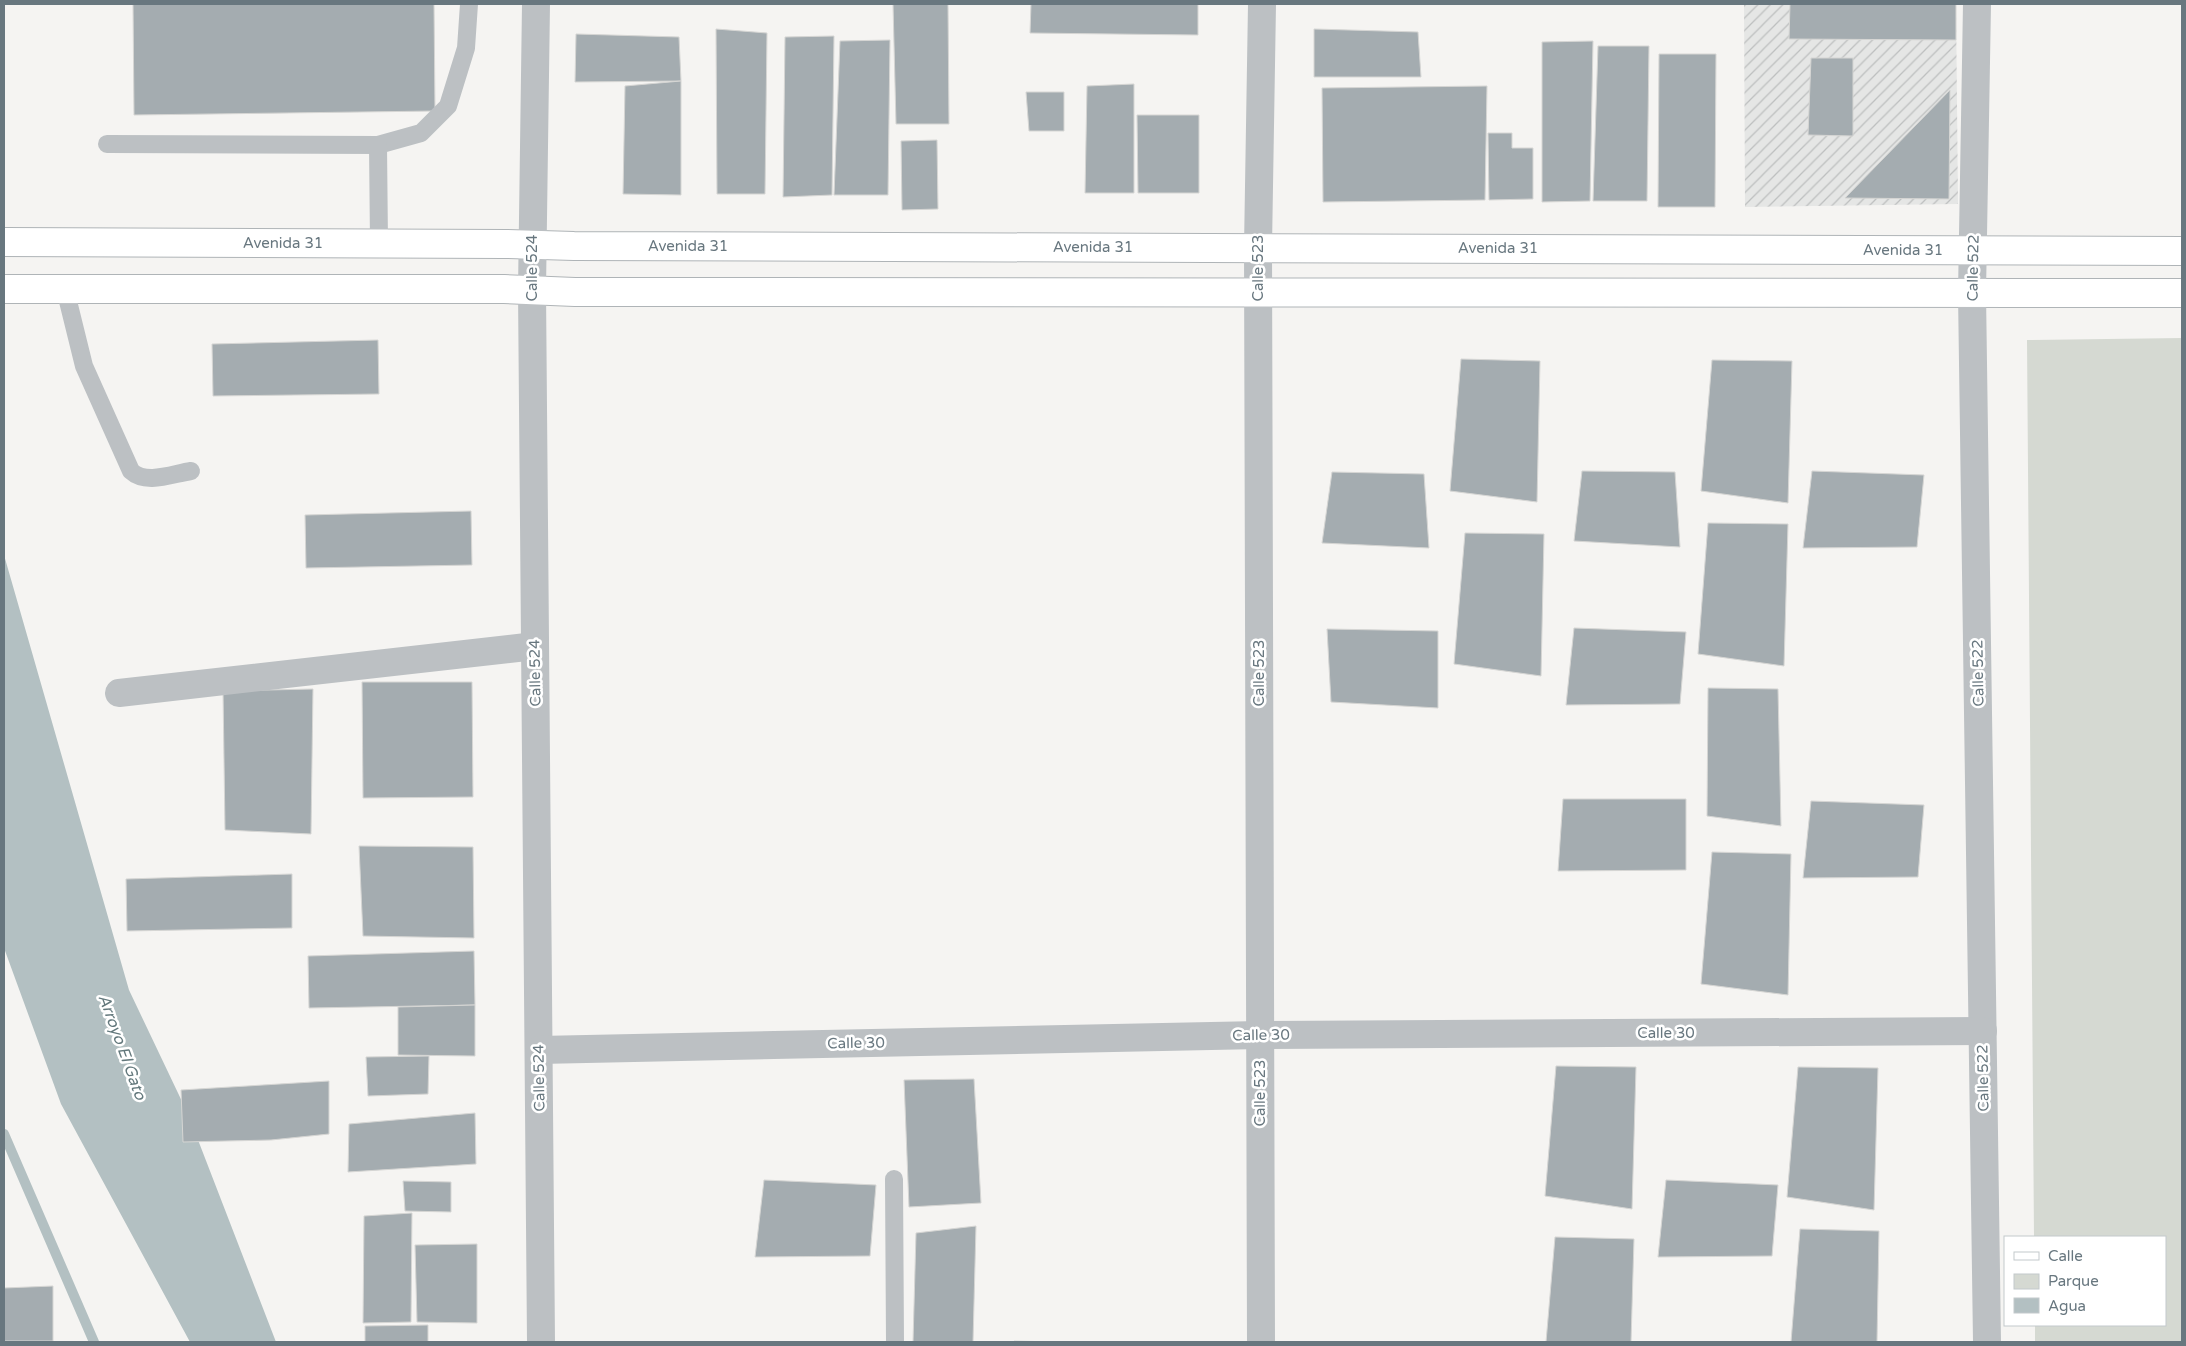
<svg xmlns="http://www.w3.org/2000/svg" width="2186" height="1346" font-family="'Varela Round',sans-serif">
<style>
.industrial{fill:url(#industrial-furrows)}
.park{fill:#d5d9d2}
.water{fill:#b3c0c2}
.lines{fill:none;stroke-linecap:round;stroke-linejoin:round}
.stream{stroke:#b3c0c2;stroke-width:10}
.building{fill:#a4acb0;stroke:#d6d6d4}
.secondary-casing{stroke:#afb4b7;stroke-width:30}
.service{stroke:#bcc0c3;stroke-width:18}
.minor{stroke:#bcc0c3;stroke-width:28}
.secondary{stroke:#fff;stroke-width:28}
.labels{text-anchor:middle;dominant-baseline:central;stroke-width:5;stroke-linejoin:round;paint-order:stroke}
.street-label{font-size:15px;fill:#68777f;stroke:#fff}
.water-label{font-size:16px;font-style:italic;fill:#63787c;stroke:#fff}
</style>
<defs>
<pattern id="industrial-furrows" width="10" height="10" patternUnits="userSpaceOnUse" patternTransform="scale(1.25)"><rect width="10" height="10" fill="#e5e6e5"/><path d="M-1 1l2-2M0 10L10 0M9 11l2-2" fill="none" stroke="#bdbfbf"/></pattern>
</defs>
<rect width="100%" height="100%" fill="#f5f4f2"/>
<polygon class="industrial" points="1744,4 1956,4 1958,204 1745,207"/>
<polygon class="park" points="2182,338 2182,1342 2035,1342 2035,1325 2165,1325 2165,1237 2034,1237 2027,340"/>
<polygon class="water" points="4,555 129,990 188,1114 276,1342 190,1342 61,1104 4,948"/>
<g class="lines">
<polyline class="stream" points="4,1134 94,1342"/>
</g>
<g class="building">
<polygon points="133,4 434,4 435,111 134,115"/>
<polygon points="893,4 948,4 949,124 896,124"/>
<polygon points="1031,4 1198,4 1198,35 1030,33"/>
<polygon points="1790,4 1956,4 1956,40 1789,39"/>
<polygon points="716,29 767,33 765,194 717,194"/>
<polygon points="1314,29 1418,32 1421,77 1314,77"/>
<polygon points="576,34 679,37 681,81 575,82"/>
<polygon points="834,36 832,195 783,197 785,37"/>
<polygon points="890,40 888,195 834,195 840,41"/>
<polygon points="1593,41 1590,201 1542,202 1542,42"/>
<polygon points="1598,46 1649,46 1647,201 1593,201"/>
<polygon points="1659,54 1716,54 1715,207 1658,207"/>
<polygon points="1811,58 1853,58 1853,136 1808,135"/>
<polygon points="681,81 681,195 623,194 625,86"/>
<polygon points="1134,84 1134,193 1085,193 1087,86"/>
<polygon points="1487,86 1485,200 1323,202 1322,88"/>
<polygon points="1950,90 1949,199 1845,198"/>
<polygon points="1026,92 1064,92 1064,131 1029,131"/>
<polygon points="1137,115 1199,115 1199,193 1138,193"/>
<polygon points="1488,133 1512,133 1512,148 1533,148 1533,199 1489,200"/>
<polygon points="937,140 938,209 902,210 901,141"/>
<polygon points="378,340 379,394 213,396 212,344"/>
<polygon points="1461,359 1540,361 1537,502 1450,491"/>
<polygon points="1712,360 1792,361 1788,503 1701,491"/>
<polygon points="1582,471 1675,472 1680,547 1574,541"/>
<polygon points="1812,471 1924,475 1917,547 1803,548"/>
<polygon points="1332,472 1424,474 1429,548 1322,543"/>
<polygon points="471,511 472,565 306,568 305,515"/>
<polygon points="1708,523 1788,524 1784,666 1698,654"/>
<polygon points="1465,533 1544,534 1541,676 1454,664"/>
<polygon points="1574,628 1686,632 1680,704 1566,705"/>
<polygon points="1327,629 1438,631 1438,708 1331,702"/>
<polygon points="362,682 472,682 473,797 363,798"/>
<polygon points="1708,688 1778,689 1781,826 1707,816"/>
<polygon points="313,689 311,834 225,830 223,691"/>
<polygon points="1563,799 1686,799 1686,870 1558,871"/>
<polygon points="1811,801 1924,805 1918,877 1803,878"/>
<polygon points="359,846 473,847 474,938 363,936"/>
<polygon points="1712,852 1791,854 1788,995 1701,984"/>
<polygon points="292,874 292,928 127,931 126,879"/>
<polygon points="474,951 475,1005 309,1008 308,956"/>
<polygon points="475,1005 475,1056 398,1055 398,1007"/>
<polygon points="429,1056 428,1094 368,1096 366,1057"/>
<polygon points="1556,1066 1636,1067 1632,1209 1545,1196"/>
<polygon points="1798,1067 1878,1068 1874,1210 1787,1197"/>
<polygon points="974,1079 981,1203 909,1207 904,1080"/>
<polygon points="329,1081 329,1134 271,1140 183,1142 181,1090"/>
<polygon points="475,1113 476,1164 348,1172 349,1124"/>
<polygon points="764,1180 876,1185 870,1256 755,1257"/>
<polygon points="1666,1180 1778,1185 1772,1256 1658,1257"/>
<polygon points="403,1181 451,1182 451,1212 405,1211"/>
<polygon points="412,1213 411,1322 363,1323 364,1216"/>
<polygon points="976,1226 973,1342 913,1342 916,1233"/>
<polygon points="1800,1229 1879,1231 1877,1342 1791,1342"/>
<polygon points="1555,1237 1634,1239 1631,1342 1546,1342"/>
<polygon points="477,1244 477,1323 417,1322 415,1245"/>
<polygon points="53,1286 53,1341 4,1341 4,1288"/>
<polygon points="428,1325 428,1342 365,1342 365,1326"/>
<polygon points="1014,1341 1055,1342 1014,1342"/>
</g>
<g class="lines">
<defs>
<g id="secondary">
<polyline points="4,242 506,244 574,246 2182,251"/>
<polyline points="4,289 504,289 575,292 2182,293"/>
</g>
</defs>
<use href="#secondary" class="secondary-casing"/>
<g class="service">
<polyline points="107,144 378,145 421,133 448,106 466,48 469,4"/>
<polyline points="378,145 379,243"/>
<path d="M 65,289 L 84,366 L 131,471 C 146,485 172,474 191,471"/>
<polyline points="894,1179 895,1342"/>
</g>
<g class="minor">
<polyline points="536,4 532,290 541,1342"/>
<polyline points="1977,4 1972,293 1987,1342"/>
<polyline points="119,693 535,646"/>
<polyline points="539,1050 1260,1035 1983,1031"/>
<polyline points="1261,1342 1258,247 1262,4"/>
</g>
<use href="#secondary" class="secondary"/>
</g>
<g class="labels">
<g class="street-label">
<text x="283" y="243">Avenida 31</text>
<text x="688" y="246">Avenida 31</text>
<text x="1093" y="247">Avenida 31</text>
<text x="1498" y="248">Avenida 31</text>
<text x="1903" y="250">Avenida 31</text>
<text transform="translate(532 268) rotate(-90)">Calle 524</text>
<text transform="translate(1258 268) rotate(-90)">Calle 523</text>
<text transform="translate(1973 268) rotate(-89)">Calle 522</text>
<text transform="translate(535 673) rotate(-91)">Calle 524</text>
<text transform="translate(1259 673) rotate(-90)">Calle 523</text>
<text transform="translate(1978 673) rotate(-91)">Calle 522</text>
<text x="1666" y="1033">Calle 30</text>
<text transform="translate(1261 1035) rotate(-1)">Calle 30</text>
<text transform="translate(856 1043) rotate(-1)">Calle 30</text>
<text transform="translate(539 1078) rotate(-91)">Calle 524</text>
<text transform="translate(1983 1078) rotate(-91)">Calle 522</text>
<text transform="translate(1260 1093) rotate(-90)">Calle 523</text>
</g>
<g class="water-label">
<text transform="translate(122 1047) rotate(70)">Arroyo El Gato</text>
</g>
</g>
<rect width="2186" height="1346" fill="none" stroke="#68777f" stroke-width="10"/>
<rect x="2004" y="1236" width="162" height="90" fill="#ffffff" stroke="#c3c9cc"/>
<rect x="2014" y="1252" width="25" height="8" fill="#ffffff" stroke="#c3c9cc"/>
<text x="2048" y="1261" font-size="15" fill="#68777f">Calle</text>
<rect x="2014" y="1274" width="25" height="15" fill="#d5d9d2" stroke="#c3c9cc"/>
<text x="2048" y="1286" font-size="15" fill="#68777f">Parque</text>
<rect x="2014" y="1298" width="25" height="15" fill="#b3c0c2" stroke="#c3c9cc"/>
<text x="2048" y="1311" font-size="15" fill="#68777f">Agua</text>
</svg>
